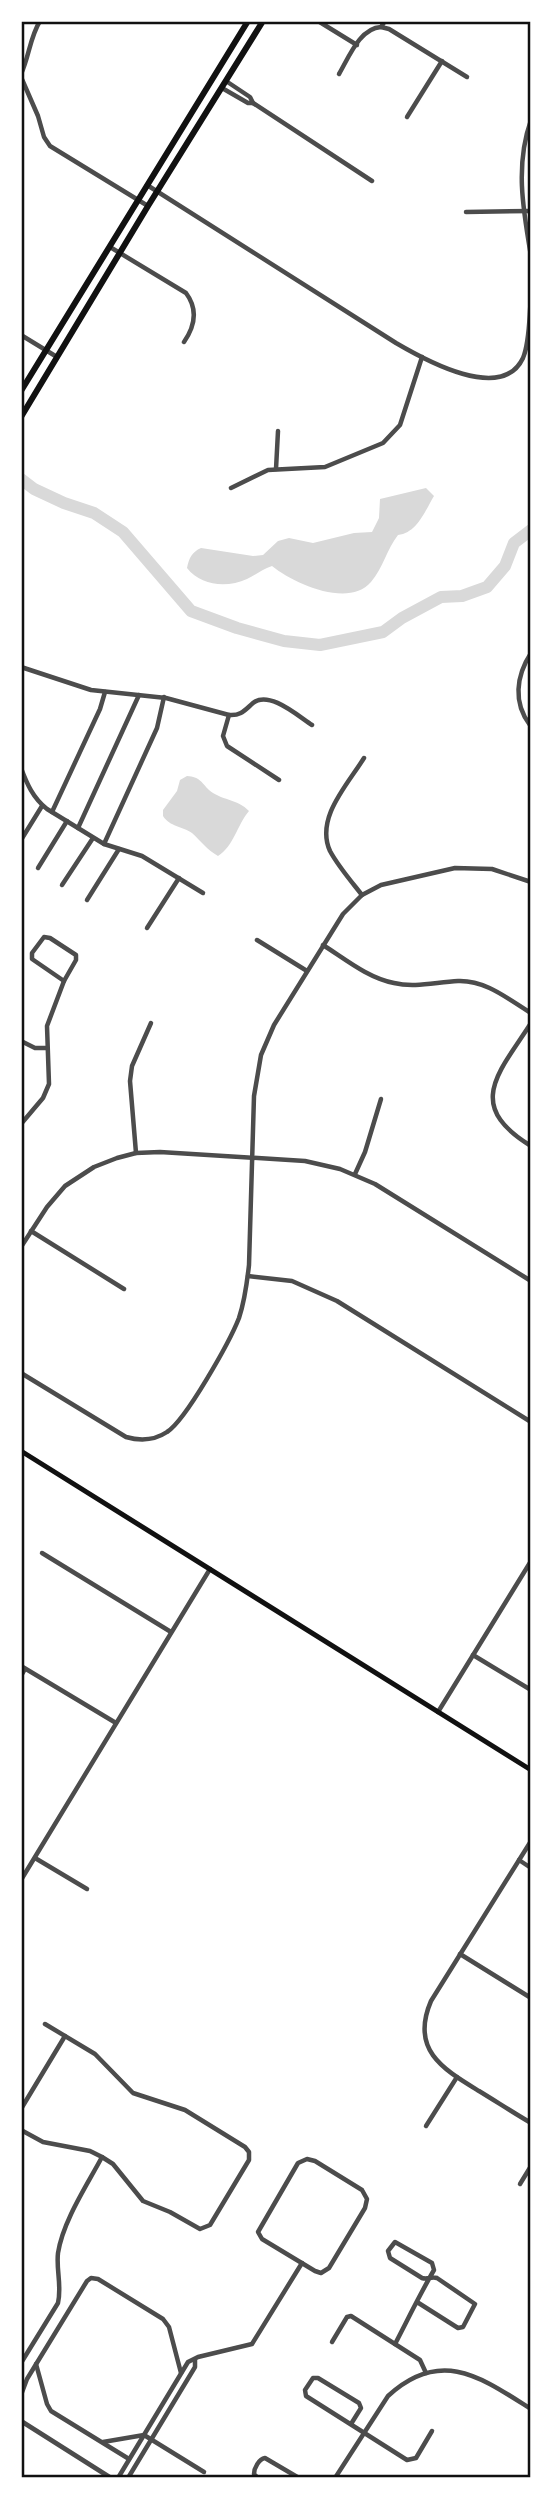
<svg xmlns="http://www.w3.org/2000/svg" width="552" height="2499" font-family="'Archivo Narrow',sans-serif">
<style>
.water{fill:#d9d9d9}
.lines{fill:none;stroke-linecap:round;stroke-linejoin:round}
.river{stroke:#d9d9d9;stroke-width:12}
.minor{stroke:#4c4c4c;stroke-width:4.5}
.tertiary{stroke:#4c4c4c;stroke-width:5}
.secondary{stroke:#111;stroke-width:5}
.primary{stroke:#111;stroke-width:6}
.neatline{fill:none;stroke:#111;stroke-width:2.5}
</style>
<rect width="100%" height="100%" fill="#fff"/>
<g class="water">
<path d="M 426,488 L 434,496 C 425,511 417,533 398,535 C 387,549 383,568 371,582 C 349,608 294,584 272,566 C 262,569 256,575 247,579 C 227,588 201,586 187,568 C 189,558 192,552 201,548 L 253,556 L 263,555 L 278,541 L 289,538 L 313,543 L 354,533 L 372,532 L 379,518 L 380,499 Z"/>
<path d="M 187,776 C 200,777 201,782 209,790 C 220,800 238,799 249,811 C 237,825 234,846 218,856 C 207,850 201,841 192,833 C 182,826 170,827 163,816 L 163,810 L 177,791 L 180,780 Z"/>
</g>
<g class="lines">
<polyline class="river" points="21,479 34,489 64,503 94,513 123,532 191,611 237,628 284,641 320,645 383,632 402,618 441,597 462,596 487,587 505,566 514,543 531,530"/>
<g class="minor">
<polyline points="318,21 357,45"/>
<polyline points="381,27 389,29 467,77"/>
<path d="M 21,74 C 29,57 30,37 40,21"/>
<path d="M 339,74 C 349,57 360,28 381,27 L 385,21"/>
<polyline points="21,77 38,116 44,137 50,146 148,206"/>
<polyline points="226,81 250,97 253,103 372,181"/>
<polyline points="222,88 248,103 253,103"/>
<polyline points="407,117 442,61"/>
<path d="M 531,120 C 515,165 523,209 531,256"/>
<path d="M 147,185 L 396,343 C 425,360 502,403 523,358 C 530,341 529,316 531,298"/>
<polyline points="466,212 531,211"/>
<path d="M 110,247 L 186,293 C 198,309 195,326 184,342"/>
<polyline points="21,335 57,357"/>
<polyline points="276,469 278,431"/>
<polyline points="231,488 268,470 325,467 383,443 400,425 422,357"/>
<path d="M 21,667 L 91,690 L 166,698 L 229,715 C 241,716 245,710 253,703 C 269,690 298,716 312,725"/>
<polyline points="229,715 223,736 227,746 279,780"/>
<path d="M 530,725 C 513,703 516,676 531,653"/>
<path d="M 21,768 C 27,784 33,798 47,809 L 104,844 L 142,856 L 203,893"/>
<polyline points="52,812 100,709 105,692"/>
<polyline points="78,828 139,695"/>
<polyline points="21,840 42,806"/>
<polyline points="104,844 157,728 164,697"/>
<polyline points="38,868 67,821"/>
<polyline points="62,885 93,838"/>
<path d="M 362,895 C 351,881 338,866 330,851 C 315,818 348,784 364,758"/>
<polyline points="87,900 119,849"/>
<polyline points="147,928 179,878"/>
<polygon points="44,937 50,938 76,955 76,960 64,981 32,959 32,953"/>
<polyline points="257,940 307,971"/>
<path d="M 323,945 C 345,959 368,978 394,983 C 415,988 436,982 458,981 C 486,980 508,999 531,1013"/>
<path d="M 531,1023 C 499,1073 464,1105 531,1146"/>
<polyline points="21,1041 35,1048 46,1048"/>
<polyline points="21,1124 43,1098 49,1084 47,1026 64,981"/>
<polyline points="136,1153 130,1081 132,1066 151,1023"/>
<polyline points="355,1174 365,1152 381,1099"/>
<polyline points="31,1231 124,1289"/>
<polyline points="21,1247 47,1207 65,1186 94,1167 117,1158 136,1153 160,1152 305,1161 340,1169 375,1184 531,1281"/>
<polyline points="248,1276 292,1281 337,1301 531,1422"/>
<path d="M 21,1373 L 126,1437 C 140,1441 155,1440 167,1432 C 186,1420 230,1341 239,1318 C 245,1300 247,1283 249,1265 L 254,1096 L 261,1055 L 274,1025 L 343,914 L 362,895 L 381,885 L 455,868 L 492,869 L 531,882"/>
<polyline points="42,1553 171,1632"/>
<polyline points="473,1655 531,1690"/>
<polyline points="21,1666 116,1723"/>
<polyline points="21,1676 25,1669"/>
<polyline points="438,1712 531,1561"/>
<path d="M 531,1841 L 431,2001 C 410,2050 443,2069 479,2091 C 497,2102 514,2113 531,2123"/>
<polyline points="35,1858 87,1889"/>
<polyline points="519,1860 531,1868"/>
<polyline points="21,1880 210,1569"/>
<polyline points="460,1954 531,1998"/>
<polyline points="21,2109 65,2036"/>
<polyline points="426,2126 457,2077"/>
<polyline points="21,2130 43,2142 90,2151 102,2157 113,2164 143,2201 170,2212 200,2229 210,2225 249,2160 249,2152 245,2147 185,2110 133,2093 95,2054 45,2024"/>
<polygon points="307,2159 315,2161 362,2190 367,2199 365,2208 329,2268 321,2273 315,2271 262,2239 258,2232 298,2163"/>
<polyline points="520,2184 531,2166"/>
<polyline points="332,2342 347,2317 351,2316 420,2360 426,2373"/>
<path d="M 395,2344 C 408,2319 420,2294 434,2270 L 432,2263 L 395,2242 L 388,2251 L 390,2258 L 422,2278 C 428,2280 431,2276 437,2278 L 475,2304 L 463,2327 L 458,2328 L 417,2302"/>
<polyline points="531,2351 531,2359"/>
<path d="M 21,2363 L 58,2303 C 62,2286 56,2270 58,2253 C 63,2221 87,2185 102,2157"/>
<polyline points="36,2364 47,2404 51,2411 129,2459"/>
<polyline points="21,2395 27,2379 87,2281 91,2278 98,2279 163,2319 169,2327 181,2373"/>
<polyline points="351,2424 361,2408 359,2403 318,2378 313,2378 305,2390 306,2396 407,2460 416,2458 432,2431"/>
<polyline points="103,2442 144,2435 204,2472"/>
<polyline points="118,2478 188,2362 198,2357 252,2344 302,2263"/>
<polyline points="128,2478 195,2367 195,2360"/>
<path d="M 258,2478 L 254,2474 C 254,2468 259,2459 265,2458 L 299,2478"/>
<path d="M 335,2478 L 388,2396 C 441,2347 482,2378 531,2409"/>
</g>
<polyline class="tertiary" points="21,2421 111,2478"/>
<polyline class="secondary" points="21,1451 531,1770"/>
<g class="primary">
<polyline points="21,391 248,21"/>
<polyline points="21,417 148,206 263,21"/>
</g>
</g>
<rect width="552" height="2499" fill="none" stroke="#ffffff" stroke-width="46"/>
<rect x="23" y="23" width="506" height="2453" class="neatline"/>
</svg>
